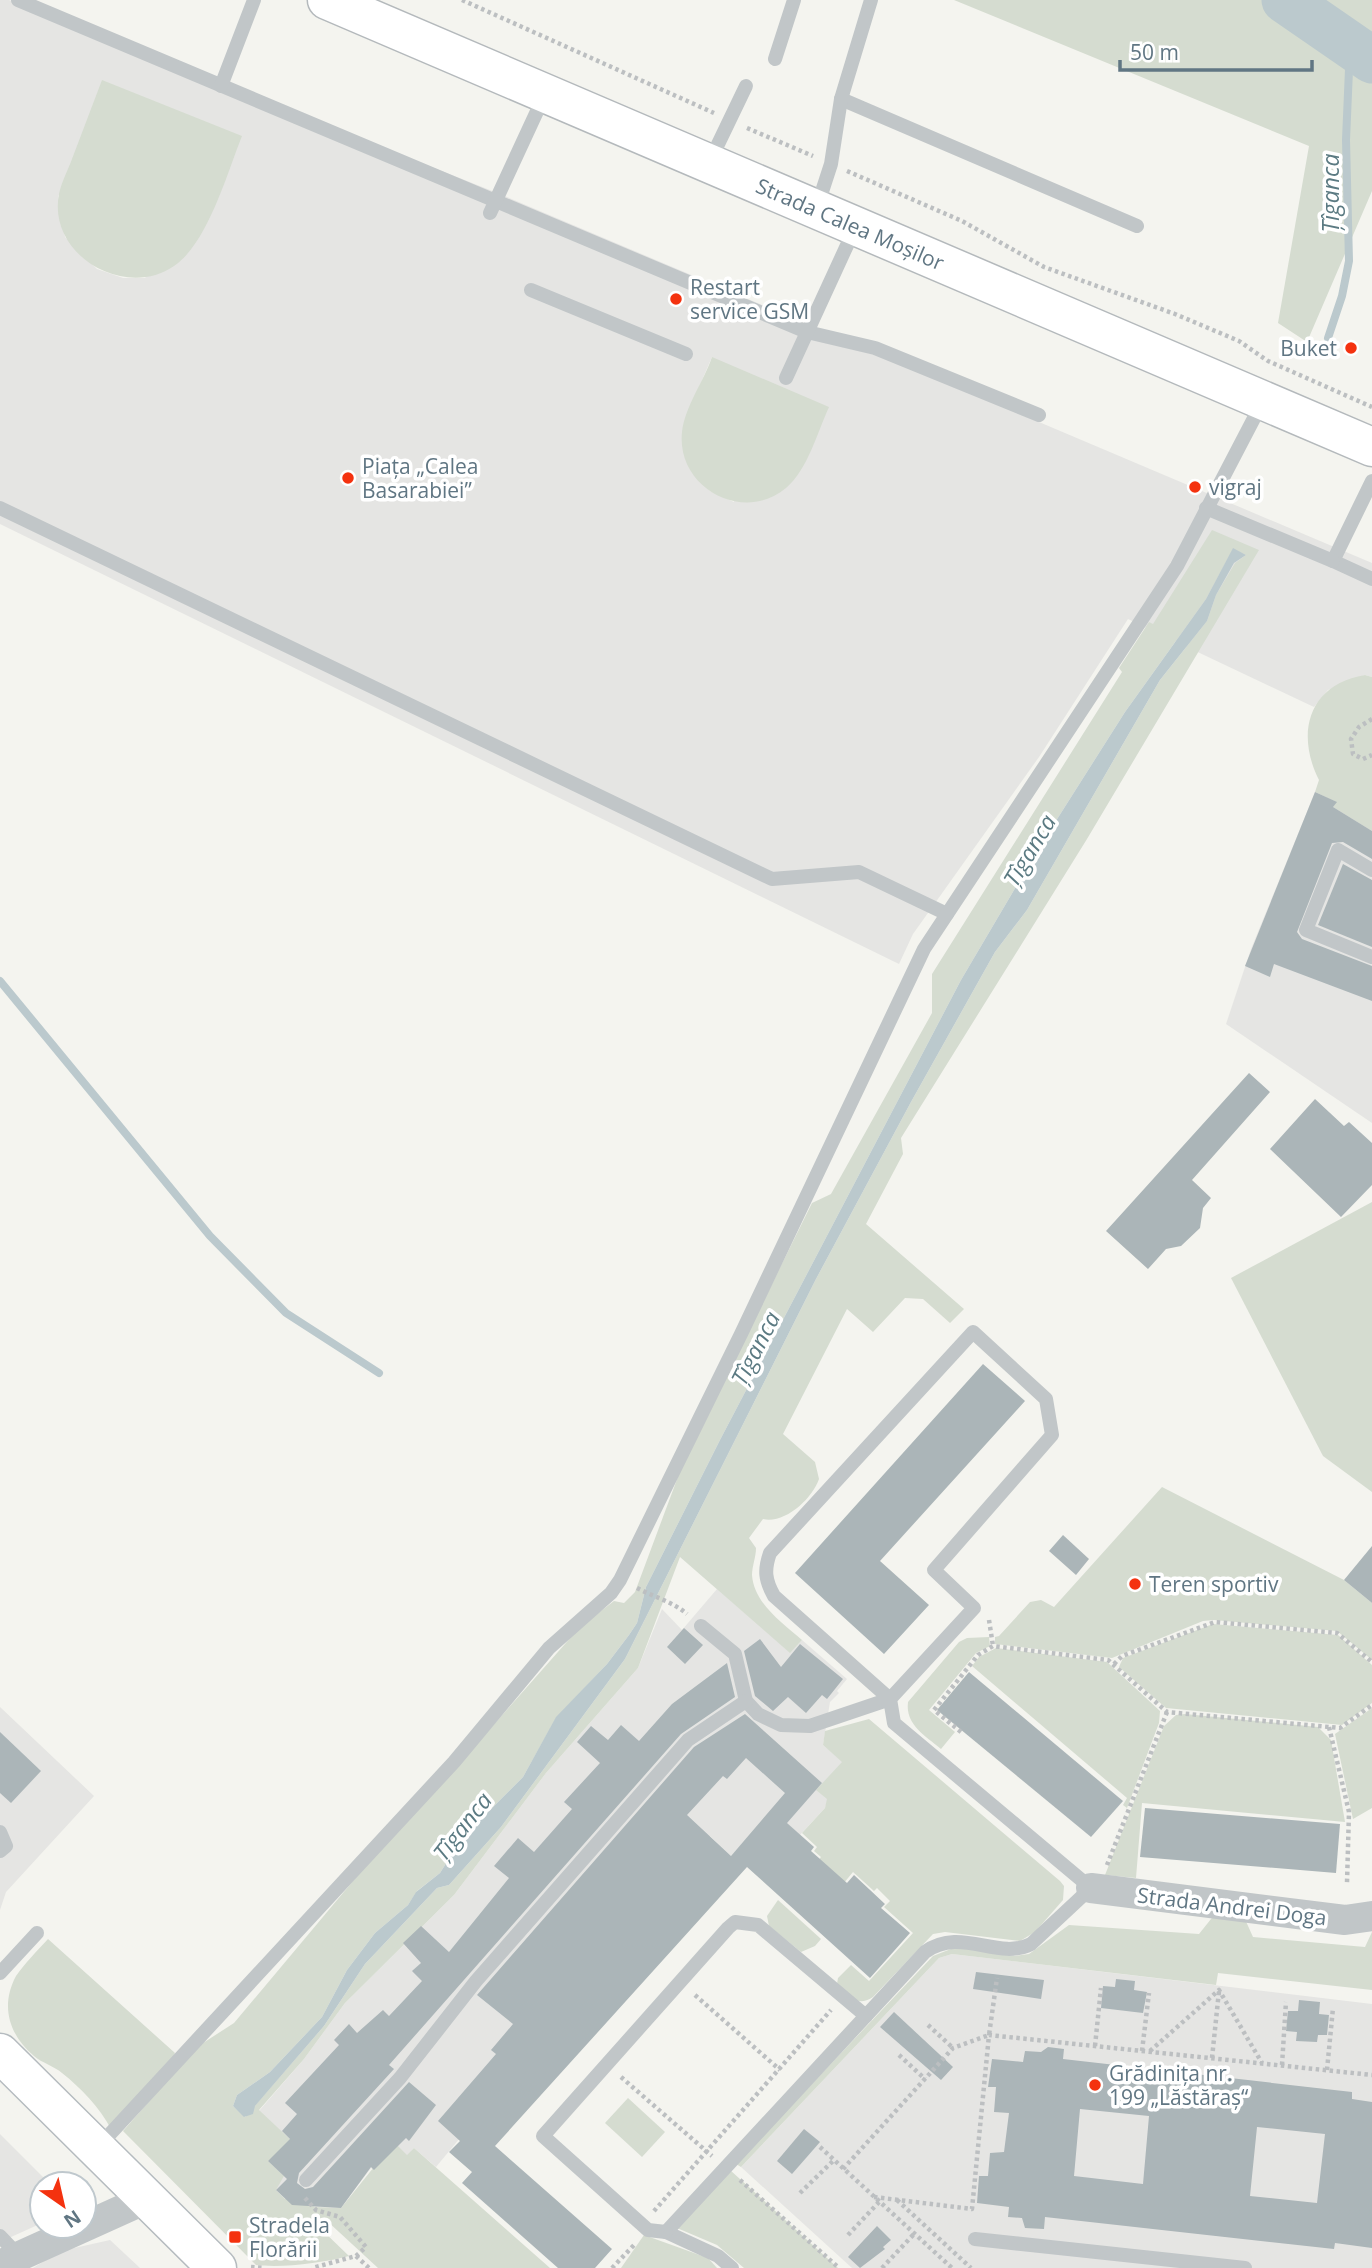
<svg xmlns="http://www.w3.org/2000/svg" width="1372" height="2268" font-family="'Open Sans',sans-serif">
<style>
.built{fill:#e5e5e3;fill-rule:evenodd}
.green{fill:#d5dcd0;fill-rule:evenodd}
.water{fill:#bbc9cd}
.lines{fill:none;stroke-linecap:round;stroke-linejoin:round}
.stream{stroke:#bbc9cd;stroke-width:8}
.river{stroke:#bbc9cd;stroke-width:47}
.building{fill:#abb5b8;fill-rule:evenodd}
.secondary-casing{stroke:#b5bbbf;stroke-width:41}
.primary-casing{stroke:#b4b9bc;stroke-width:41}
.path{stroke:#bcbfc1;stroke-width:4.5;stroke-dasharray:3.5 3.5;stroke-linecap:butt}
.lane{stroke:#c1c6c8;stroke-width:14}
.street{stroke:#c1c6c8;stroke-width:30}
.secondary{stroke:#fff;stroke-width:38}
.primary{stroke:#fff;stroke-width:38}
.poi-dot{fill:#f4320f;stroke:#fff;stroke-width:2.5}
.labels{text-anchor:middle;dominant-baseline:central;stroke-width:7;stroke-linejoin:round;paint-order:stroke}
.street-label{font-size:21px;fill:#607683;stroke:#fff}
.poi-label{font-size:21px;fill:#607683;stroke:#fff;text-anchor:start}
.water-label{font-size:23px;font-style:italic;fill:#5b7a82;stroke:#fff}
</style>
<rect width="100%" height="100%" fill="#f4f4ef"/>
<g class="built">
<path d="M 0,0 L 9,0 L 500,194 L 1372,563 L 1372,677 L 1365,675 L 1328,690 L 1314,707 L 1128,619 L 1039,757 L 913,934 L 899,964 L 0,524 ZM 58,195 L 146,278 L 123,278 L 97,269 L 65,237 ZM 712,357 L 734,502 L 710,491 L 685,456 L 682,445 L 686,417 Z"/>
<polygon points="1315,792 1337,802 1372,831 1372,1123 1226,1024 1251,949"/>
<polygon points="717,1589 790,1652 802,1640 847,1679 837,1691 839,1693 830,1702 823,1745 843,1762 817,1790 828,1799 825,1808 800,1835 772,1810 731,1856 710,1836 436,2167 414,2148 408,2155 374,2170 371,2168 341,2208 314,2207 286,2200 276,2190 268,2161 278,2151 259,2111 304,2059 345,2003 454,1895 546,1773 638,1668 662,1609 682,1630"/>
<polygon points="0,1707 94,1796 6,1892 0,1910"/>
<polygon points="952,1954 1372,2004 1372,2268 852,2268 741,2167 939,1958"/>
<polygon points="0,2134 50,2184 42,2184 42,2223 0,2242"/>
<polygon points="110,2240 140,2268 33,2268 61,2251"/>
</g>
<g class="green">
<polygon points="954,0 1372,0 1372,191 1307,342 1278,323 1309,146"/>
<path d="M 102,80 L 242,136 C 227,173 208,243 174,266 C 125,300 47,255 59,194 C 61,183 68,170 72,159 C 82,133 92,106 102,80 Z"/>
<path d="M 712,357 L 829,407 C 817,433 808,469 786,488 C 744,524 676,488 682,432 C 685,406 704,381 712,357 Z"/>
<path d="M 1212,530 L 1259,550 L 1087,839 L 901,1138 L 903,1154 L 866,1224 L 964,1309 L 950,1323 L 923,1299 L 905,1298 L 873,1332 L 847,1309 L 783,1434 L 815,1462 L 819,1479 C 812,1499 785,1524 763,1519 L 749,1538 L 756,1548 C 756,1557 752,1566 752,1575 C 754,1604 783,1623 802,1640 L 790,1653 L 680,1557 L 638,1668 L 546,1773 L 454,1895 L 345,2003 L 304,2059 L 259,2110 L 293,2142 L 268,2161 L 284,2176 L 276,2190 L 285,2199 L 299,2186 L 314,2207 L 341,2208 L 394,2142 L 407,2155 L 414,2148 L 550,2268 L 378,2268 L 326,2220 L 320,2228 L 349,2256 C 322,2263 283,2268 256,2265 L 123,2131 L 159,2090 L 111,2129 C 100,2108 81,2088 62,2073 C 54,2066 42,2063 34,2056 C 9,2035 0,2006 16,1976 C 25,1963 37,1951 48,1939 L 175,2053 L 169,2065 L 234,2023 L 410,1813 L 465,1757 L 580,1627 L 614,1601 L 624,1603 L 635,1592 L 682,1466 L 812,1203 L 831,1194 L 932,1013 L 932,974 L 1122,672 L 1119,668 L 1149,622 L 1153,624 ZM 1233,549 L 1246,555 L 1235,563 L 1216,595 L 1207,621 L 1160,680 L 1027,910 L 995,952 L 911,1102 L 816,1279 L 625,1659 L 501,1827 L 449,1885 L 437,1888 L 365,1964 L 324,2026 L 245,2117 L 233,2106 L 237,2095 L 270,2072 L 322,2017 L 347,1970 L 375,1933 L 408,1905 L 417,1891 L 440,1873 L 462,1838 L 523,1777 L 556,1718 L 607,1664 L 629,1635 L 637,1623 L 646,1587 L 721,1438 L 961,980 L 1040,846 L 1125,712 L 1206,599 Z"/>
<path d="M 1365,675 L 1372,677 L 1372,831 L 1333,807 L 1336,802 L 1315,792 L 1319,780 C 1295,733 1309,684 1365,675 Z"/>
<polygon points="1372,1202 1372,1492 1323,1456 1231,1278"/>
<polygon points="1162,1487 1344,1580 1372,1603 1372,1660 1337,1631 1214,1620 1203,1621 1112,1658 995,1644 995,1637 999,1636 1030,1602 1041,1600 1054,1607"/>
<polygon points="1213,1624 1338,1635 1372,1665 1372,1703 1342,1725 1166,1708 1119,1667 1123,1658"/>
<path d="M 989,1637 L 990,1646 L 976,1653 L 929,1710 L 955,1732 L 941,1749 C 926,1736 905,1725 908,1702 L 959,1642 L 967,1638 Z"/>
<polygon points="996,1648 1107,1662 1160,1711 1159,1723 1127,1808 1123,1805 1127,1798 972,1666 979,1657"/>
<polygon points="1372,1708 1372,1808 1353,1819 1335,1734"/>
<polygon points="1185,1714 1318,1727 1331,1740 1345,1822 1142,1803 1136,1878 1105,1875 1164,1726 1176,1715"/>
<path d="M 869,1719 L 1060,1881 L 1064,1886 L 1063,1900 L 1035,1932 L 1020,1941 L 945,1932 L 933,1934 L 873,1997 C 856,2008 848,1995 837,1984 L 838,1978 L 851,1965 L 869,1981 L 913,1933 L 884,1907 L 890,1901 L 877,1888 L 874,1891 L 853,1872 L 843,1884 L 817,1862 L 821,1857 L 814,1851 L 817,1847 L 802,1833 L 825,1808 L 827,1799 L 816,1790 L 842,1762 L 823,1745 L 825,1731 Z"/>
<polygon points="778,1900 821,1939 815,1946 801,1952 769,1926 767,1916"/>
<polygon points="1215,1914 1244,1917 1253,1937 1365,1947 1372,1932 1372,1990 1218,1973 1216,1985 952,1954 939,1958 741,2167 736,2164 933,1956 956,1947 1015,1956 1029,1954 1069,1925 1199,1934"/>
<polygon points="628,2098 665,2132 642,2157 605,2123"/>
<polygon points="730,2170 838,2268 744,2268 717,2245 677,2228"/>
<polygon points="644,2235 708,2258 717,2268 621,2268"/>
</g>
<polygon class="water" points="1233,548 1246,555 1234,563 1216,595 1207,621 1160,680 1027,910 995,952 911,1102 816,1279 625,1659 501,1827 449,1885 437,1888 365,1964 324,2026 255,2106 253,2114 244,2117 233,2106 237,2095 270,2072 322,2017 347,1970 375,1933 408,1905 416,1892 440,1873 462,1838 523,1777 556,1717 607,1664 629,1635 637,1623 646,1587 721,1438 961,980 1040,846 1125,712 1206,599"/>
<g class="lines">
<g class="stream">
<polyline points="1328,338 1342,296 1349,261 1346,140 1350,46"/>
<polyline points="0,981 210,1236 286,1313 379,1373"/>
</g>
<polyline class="river" points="1285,0 1372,60"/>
</g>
<g class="building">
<polygon points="1315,792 1337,802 1333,807 1372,831 1372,859 1343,842 1332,843 1297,932 1302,939 1372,966 1372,1001 1274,964 1270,977 1245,966"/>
<polygon points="1343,864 1372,880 1372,947 1318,925"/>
<polygon points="1249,1073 1270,1092 1192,1180 1211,1198 1203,1208 1200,1228 1181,1246 1166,1249 1148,1269 1106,1231"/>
<polygon points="1315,1099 1344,1126 1349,1122 1372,1143 1372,1185 1341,1217 1270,1149"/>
<polygon points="983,1364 1025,1401 880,1561 929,1605 884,1654 795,1573"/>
<polygon points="1063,1535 1089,1559 1076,1575 1049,1551"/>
<polygon points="1372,1546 1372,1603 1344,1580"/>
<polygon points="684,1628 703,1645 685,1664 667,1647"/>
<polygon points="760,1639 781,1667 800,1644 843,1679 827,1699 822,1695 806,1713 788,1697 773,1711 755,1696 744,1651"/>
<polygon points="727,1663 735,1697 681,1734 389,2065 394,2069 299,2173 297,2183 305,2189 313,2187 409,2082 436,2105 409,2141 406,2138 374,2170 371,2167 341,2208 292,2205 276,2190 287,2179 268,2161 290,2139 282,2131 297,2114 285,2103 339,2045 334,2040 349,2024 357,2033 383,2010 389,2016 422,1981 412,1971 421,1963 403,1943 421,1926 449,1952 509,1878 494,1866 518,1838 534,1852 572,1809 564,1802 600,1763 577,1742 591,1726 608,1740 621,1725 639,1741 672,1704"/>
<polygon points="969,1672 1123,1801 1091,1837 937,1710"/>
<path d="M 745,1714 L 822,1783 L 787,1823 L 814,1847 L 811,1851 L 847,1883 L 854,1875 L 885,1904 L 881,1908 L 910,1933 L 870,1978 L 747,1867 L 495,2146 L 612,2249 L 595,2268 L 558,2268 L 462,2183 L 472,2172 L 449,2152 L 460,2141 L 438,2121 L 496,2054 L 491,2050 L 513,2024 L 477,1995 L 694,1747 ZM 746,1758 L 785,1793 L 731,1856 L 687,1815 L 723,1776 L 727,1779 Z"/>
<polygon points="0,1732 41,1771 11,1803 0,1793"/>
<polygon points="1145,1808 1340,1824 1336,1873 1140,1857"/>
<polygon points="976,1972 1044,1980 1041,1999 973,1989"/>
<polygon points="1116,1979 1135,1981 1134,1990 1147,1992 1143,2013 1101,2008 1103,1986 1115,1987"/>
<polygon points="1299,2000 1320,2002 1319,2014 1329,2015 1327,2035 1318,2035 1317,2042 1296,2041 1297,2032 1286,2031 1288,2011 1298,2011"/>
<polygon points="894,2012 953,2067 941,2080 880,2027"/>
<path d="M 1048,2047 L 1064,2049 L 1063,2059 L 1352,2092 L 1352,2099 L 1372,2102 L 1372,2248 L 1335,2243 L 1334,2249 L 1045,2217 L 1044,2229 L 1025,2228 L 1022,2218 L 1008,2217 L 1009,2207 L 977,2203 L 979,2176 L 988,2176 L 990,2153 L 1004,2152 L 1009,2113 L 994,2112 L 996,2087 L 988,2087 L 992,2059 L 1023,2062 L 1025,2051 L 1041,2052 ZM 1080,2109 L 1149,2116 L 1143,2184 L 1074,2176 ZM 1257,2127 L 1325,2134 L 1317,2203 L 1250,2196 Z"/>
<polygon points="804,2129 820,2142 792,2174 777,2161"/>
<polygon points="877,2226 891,2240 883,2247 885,2249 860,2268 848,2257"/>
</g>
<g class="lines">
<defs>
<polyline id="secondary" points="0,2053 217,2268"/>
<g id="primary">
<path id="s1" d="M 327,0 L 1372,447"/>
</g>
</defs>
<use href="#secondary" class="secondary-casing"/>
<use href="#primary" class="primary-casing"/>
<g class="path">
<polyline points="462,0 714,113"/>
<polyline points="747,128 813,156"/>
<polyline points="847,171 962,221 1044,267 1175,314 1239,341 1268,361 1372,407"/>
<polyline points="1372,719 1359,727 1351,739 1353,754 1363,759 1372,755"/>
<path d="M 637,1588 C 654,1597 673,1602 687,1614"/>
<polyline points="989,1620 993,1646"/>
<polyline points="1114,1664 1122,1656 1215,1622 1337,1633 1372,1662"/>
<polyline points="1329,1727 1349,1812 1347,1883"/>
<polyline points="961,1732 934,1710 978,1655 993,1646 1108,1660 1167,1712 1340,1728 1372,1705"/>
<polyline points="1107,1865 1167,1712"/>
<polyline points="695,1995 780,2070"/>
<polyline points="928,2025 953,2048"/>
<polyline points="1095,2046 1101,1988"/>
<polyline points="1142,2051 1149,1993"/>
<polyline points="1150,2051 1219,1990 1262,2063"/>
<polyline points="899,2055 925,2079"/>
<polyline points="1212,2058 1219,1991"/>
<polyline points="1282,2065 1286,2002"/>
<polyline points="1327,2070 1333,2008"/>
<polyline points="621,2077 712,2156"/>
<polyline points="820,2147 952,2268"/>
<polyline points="843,2169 953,2048 989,2035 997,1978"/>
<polyline points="740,2180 839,2268"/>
<polyline points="800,2193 834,2160"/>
<polyline points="874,2197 972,2209 989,2035 1372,2075"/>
<polyline points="305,2198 316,2210 340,2217 366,2247 356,2256 312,2268"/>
<polyline points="897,2200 971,2268"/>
<polyline points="654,2211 831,2010"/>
<polyline points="848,2235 879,2202"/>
<polyline points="356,2256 369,2268"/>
<polyline points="251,2267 264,2268"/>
<polyline points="612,2268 636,2243"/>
<polyline points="882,2268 914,2234"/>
</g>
<g class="lane">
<polyline points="18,0 807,332 875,348 1039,415"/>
<polyline points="775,59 794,0"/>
<polyline points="221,86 254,0"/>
<polyline points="841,99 1137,226"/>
<polyline points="709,163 746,86"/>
<polyline points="816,210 831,164 841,99 871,0"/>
<polyline points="490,213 545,94"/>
<polyline points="531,290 686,354"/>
<polyline points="786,378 855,228"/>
<polyline points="1372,481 1333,561 1372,579"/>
<polyline points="0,508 772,879 859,872 947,914"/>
<polyline points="1206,508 1333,561"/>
<polyline points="1372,870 1338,850 1306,930 1372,957"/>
<path d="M 701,1626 L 735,1654 L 746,1701 L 758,1714 L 781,1725 L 810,1726 L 890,1699 L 974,1608 L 934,1570 L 1052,1435 L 1046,1399 L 973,1332 L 770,1553 C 764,1570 765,1580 774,1596 L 890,1699 L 894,1723 L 1091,1888 L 1031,1944 C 997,1961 961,1926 925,1952 L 666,2232 L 718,2256 L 732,2268"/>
<polyline points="0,1832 6,1846 0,1851"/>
<polyline points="0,1973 37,1933"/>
<polyline points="97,2148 454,1762 549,1648 611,1593 620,1580 741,1334 924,949 1177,566 1263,401"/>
<polyline points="306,2180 400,2078 476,1981 688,1740 746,1701"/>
<polyline points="666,2232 648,2230 543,2136 728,1928 735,1922 758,1925 866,2016"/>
<polyline points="0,2236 20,2257"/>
<polyline points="975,2239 1245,2268"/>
</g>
<g class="street">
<polyline points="1091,1888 1345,1920 1372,1916"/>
<polyline points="0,2265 146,2199"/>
</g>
<use href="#secondary" class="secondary"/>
<use href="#primary" class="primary"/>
</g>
<g class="poi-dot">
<circle cx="676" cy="299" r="7"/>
<circle cx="1351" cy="348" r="7"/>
<circle cx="348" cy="478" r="7"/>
<circle cx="1195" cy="487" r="7"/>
<circle cx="1135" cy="1584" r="7"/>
<circle cx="1095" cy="2085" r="7"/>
<rect x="228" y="2230" width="14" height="14" rx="3.5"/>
</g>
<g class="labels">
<g class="street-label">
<text stroke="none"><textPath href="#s1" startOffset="569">Strada Calea Moșilor</textPath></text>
<text transform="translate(1232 1906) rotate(7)">Strada Andrei Doga</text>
</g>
<g class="poi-label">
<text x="690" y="287">Restart<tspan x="690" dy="24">service GSM</tspan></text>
<text x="1337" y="348" text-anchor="end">Buket</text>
<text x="362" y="466">Piața „Calea<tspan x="362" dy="24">Basarabiei”</tspan></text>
<text x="1209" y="487">vigraj</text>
<text x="1149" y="1584">Teren sportiv</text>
<text x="1109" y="2073">Grădinița nr.<tspan x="1109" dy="24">199 „Lăstăraș“</tspan></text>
<text x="249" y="2225">Stradela<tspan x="249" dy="24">Florării</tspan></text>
</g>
<g class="water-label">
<text transform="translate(1330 193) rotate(-90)">Țîganca</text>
<text transform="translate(1029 850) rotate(-59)">Țîganca</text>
<text transform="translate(755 1348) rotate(-63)">Țîganca</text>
<text transform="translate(462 1826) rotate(-52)">Țîganca</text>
</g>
</g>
<g transform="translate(63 2205) rotate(146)"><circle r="33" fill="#ffffff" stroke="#bfc8cd" stroke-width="2"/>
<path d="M0-5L12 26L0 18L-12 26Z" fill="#f4320f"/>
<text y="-10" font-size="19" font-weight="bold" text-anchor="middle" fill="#607683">N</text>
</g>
<path d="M1120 60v10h192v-10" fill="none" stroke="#607683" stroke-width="3.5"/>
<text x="1130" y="60" font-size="21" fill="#607683" stroke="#ffffff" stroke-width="5" paint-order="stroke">50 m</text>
</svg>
